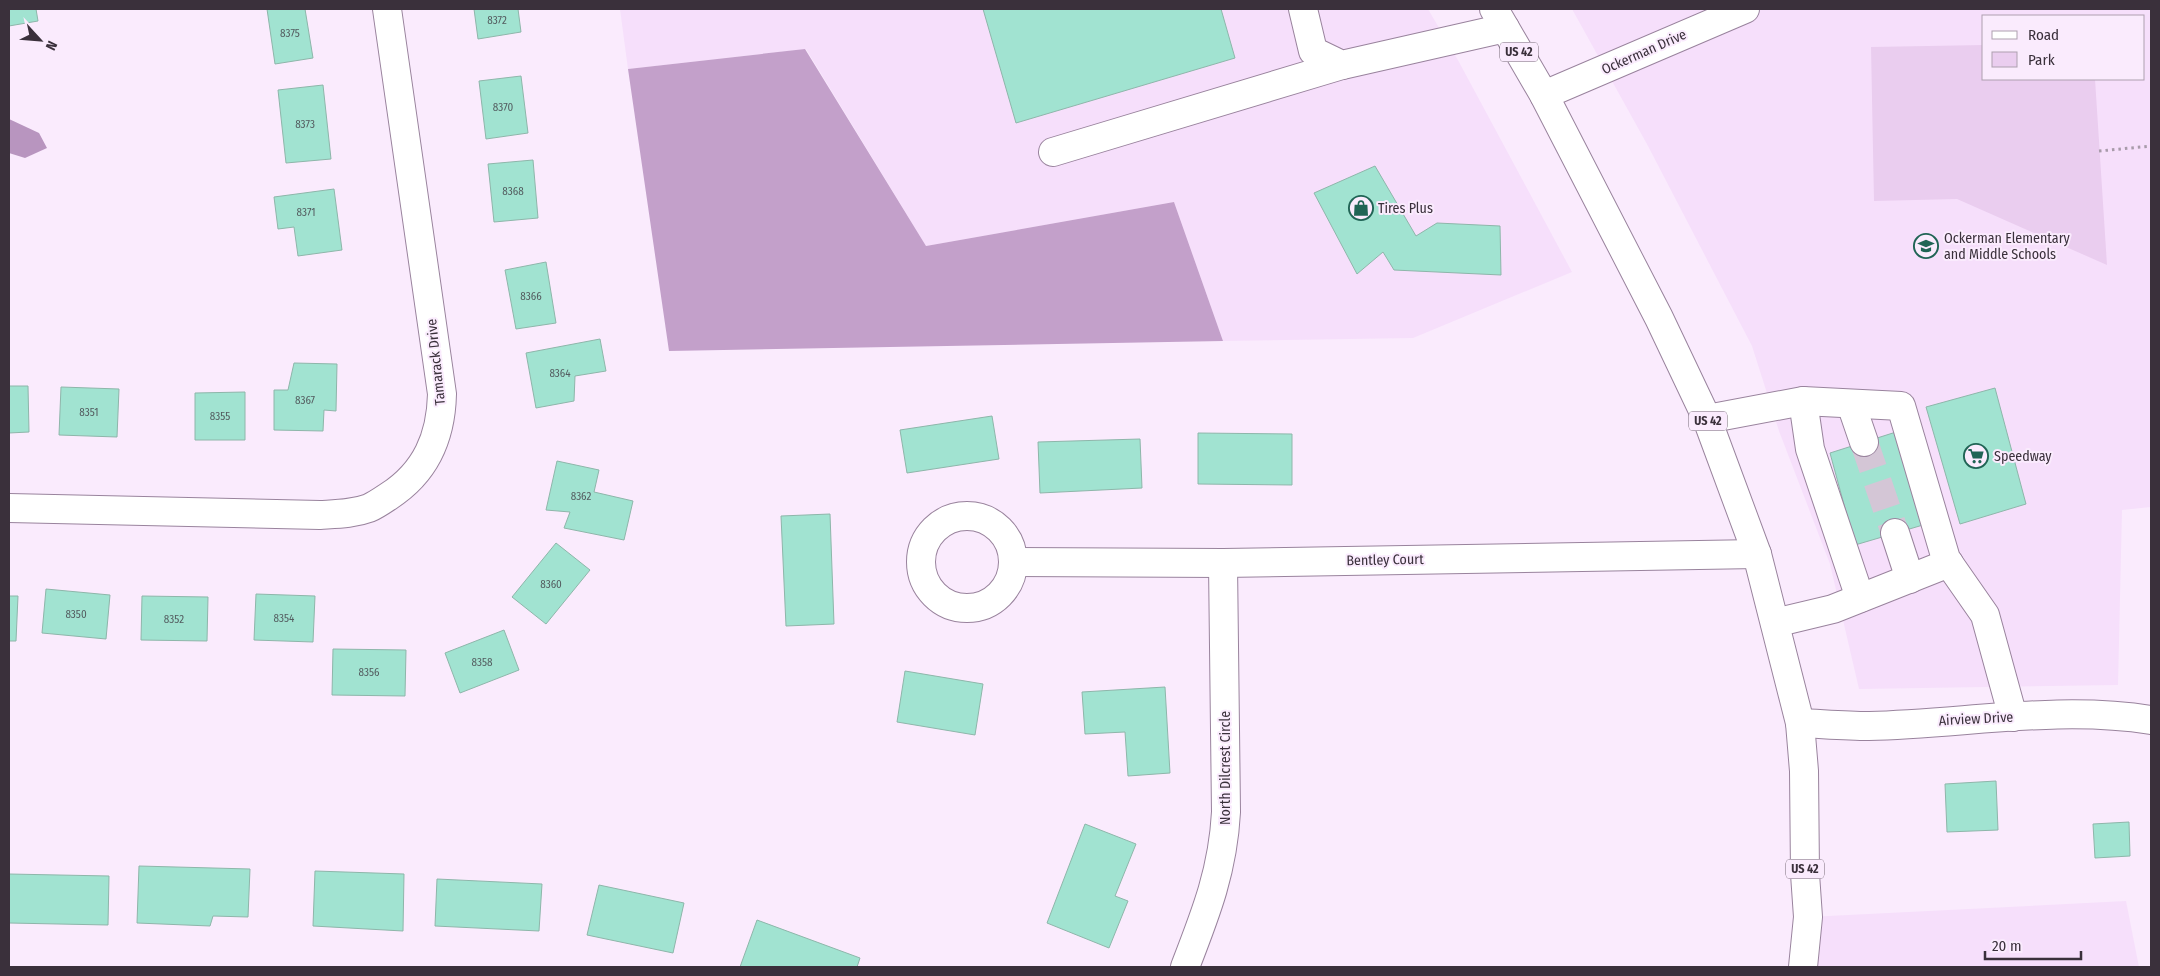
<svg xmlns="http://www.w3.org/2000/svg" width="2160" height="976" font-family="'Fira Sans Condensed',sans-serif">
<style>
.built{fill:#f6dffb;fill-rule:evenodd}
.green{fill:#eacdef}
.forest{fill:#c3a0ca}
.water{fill:#b895bf}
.building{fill:#a1e3d1;stroke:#8eb6aa}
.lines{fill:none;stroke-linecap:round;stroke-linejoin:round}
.minor-tunnel{stroke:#d4c6d6;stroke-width:28;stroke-dasharray:28 14;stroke-linecap:butt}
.minor-casing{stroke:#99839d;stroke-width:30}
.major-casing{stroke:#99839d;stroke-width:30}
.path{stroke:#a89baa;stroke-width:3;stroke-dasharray:2.5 4;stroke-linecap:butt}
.minor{stroke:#fff;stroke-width:28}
.major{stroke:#fff;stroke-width:28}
.labels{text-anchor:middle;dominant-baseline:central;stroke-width:4;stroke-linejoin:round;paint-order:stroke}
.number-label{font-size:11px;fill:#545d60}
.shield{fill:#faebfd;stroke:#746875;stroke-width:1}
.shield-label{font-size:12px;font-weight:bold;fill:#3a303b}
.street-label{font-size:14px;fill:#3a303b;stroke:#faebfd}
.poi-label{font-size:14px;fill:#3a303b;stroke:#faebfd;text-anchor:start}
</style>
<rect width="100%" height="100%" fill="#faebfd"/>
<g class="built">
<polygon points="620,9 1428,9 1459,62 1572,272 1413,338 1223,341 1174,202 926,246 806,49 628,69"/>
<path d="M 1572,9 L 2151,9 L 2151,507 L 2122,510 L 2118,685 L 1859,689 L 1830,564 L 1779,431 L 1752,346 L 1648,146 ZM 1984,16 L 2144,16 L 2144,79 L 1984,79 Z"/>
<polygon points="2126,901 2139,967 1803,967 1808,917"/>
</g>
<polygon class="green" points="1984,45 1984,79 2095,79 2107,265 1957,199 1874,201 1871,47"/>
<polygon class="forest" points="805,49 926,246 1174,202 1223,341 669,351 628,69"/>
<polygon class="water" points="9,119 39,133 47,148 25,158 9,153"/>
<g class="building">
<polygon points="9,9 36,9 38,21 9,26"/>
<polygon points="267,9 305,9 313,58 275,64"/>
<polygon points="474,9 518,9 521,32 478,39"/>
<polygon points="983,9 1221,9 1235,58 1016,123"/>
<polygon points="521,76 528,133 486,139 479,81"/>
<polygon points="323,85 331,159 286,163 278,90"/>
<polygon points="533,160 538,218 494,222 488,164"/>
<polygon points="1375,166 1416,236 1437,223 1500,226 1501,275 1394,270 1383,252 1357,274 1314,193"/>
<polygon points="334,189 342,250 298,256 294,227 278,229 274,197"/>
<polygon points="546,262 556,323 516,329 505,270"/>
<polygon points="600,339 606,371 575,376 574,401 536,408 526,353"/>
<polygon points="294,363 337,364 336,411 324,410 323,431 274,430 274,390 288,390"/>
<polygon points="9,386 28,386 29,432 9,433"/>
<polygon points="61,387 119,389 117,437 59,435"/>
<polygon points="1995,388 2026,504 1960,524 1926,407"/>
<polygon points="245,392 245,440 195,440 195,393"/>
<polygon points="992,416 999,459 907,473 900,430"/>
<polygon points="1896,432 1923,525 1855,545 1830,453"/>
<polygon points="1198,433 1292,434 1292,485 1198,484"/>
<polygon points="1140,439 1142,488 1040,493 1038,442"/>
<polygon points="557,461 599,470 594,492 633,501 624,540 564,528 570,512 546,510"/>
<polygon points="830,514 834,624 786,626 781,516"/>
<polygon points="556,543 590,570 546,624 512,597"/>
<polygon points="46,589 110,595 106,639 42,633"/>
<polygon points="256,594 315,596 313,642 254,640"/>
<polygon points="9,596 18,596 16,641 9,641"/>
<polygon points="142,596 208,597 207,641 141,640"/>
<polygon points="504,630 519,670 460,693 445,653"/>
<polygon points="333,649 406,650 405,696 332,695"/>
<polygon points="905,671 983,684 975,735 897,722"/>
<polygon points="1165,687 1170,773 1128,776 1125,732 1085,734 1082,692"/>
<polygon points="1996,781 1998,830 1947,832 1945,784"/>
<polygon points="2129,822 2130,856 2095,858 2093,824"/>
<polygon points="1085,824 1136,844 1115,896 1128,901 1109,948 1047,923"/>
<polygon points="139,866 250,869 248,917 213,916 210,926 137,923"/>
<polygon points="315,871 404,874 403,931 313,926"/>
<polygon points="9,874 109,876 108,925 9,923"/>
<polygon points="437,879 542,884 539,931 435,926"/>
<polygon points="599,885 684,903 673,953 587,935"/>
<polygon points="757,920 860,958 857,967 740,967"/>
</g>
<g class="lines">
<polyline class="minor-tunnel" points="1864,442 1895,533"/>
<defs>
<g id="minor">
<polyline points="1303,9 1313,51 1342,65 1505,28"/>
<polyline points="1544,95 1745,9"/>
<polyline points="1053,152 1342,65"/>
<polyline points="1803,401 1810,449 1860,598"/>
<polyline points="1851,404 1864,442"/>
<polyline points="1707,419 1803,401 1901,406 1946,559 1985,615 2013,717"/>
<path d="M 9,508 L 320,515 C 337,514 353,514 369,508 C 376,505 383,500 389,496 C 426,472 441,437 442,394 L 387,9"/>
<circle cx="967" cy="562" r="46"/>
<polyline points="1895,533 1910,579"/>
<polyline points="1013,562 1223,563 1757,554"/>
<polyline points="1775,623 1833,609 1949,563"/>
<path d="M 1800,723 C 1823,724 1846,726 1869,726 C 1963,724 2058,705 2151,720"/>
<path d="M 1185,967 C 1206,913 1223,870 1226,812 L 1223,563"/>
</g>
<polyline id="major" points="1494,9 1544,95 1659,318 1707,419 1757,554 1800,723 1804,771 1805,874 1808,917 1803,967"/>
</defs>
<use href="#minor" class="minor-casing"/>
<use href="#major" class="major-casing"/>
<polyline class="path" points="2099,151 2151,146"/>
<use href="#minor" class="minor"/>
<use href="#major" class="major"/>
</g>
<defs>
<symbol id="shop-ring" viewBox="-11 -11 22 22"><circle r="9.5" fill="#faebfd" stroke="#206455" stroke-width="1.5"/><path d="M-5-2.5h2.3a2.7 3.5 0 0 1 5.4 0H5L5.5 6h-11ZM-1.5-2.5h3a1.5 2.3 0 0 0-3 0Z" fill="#206455"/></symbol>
<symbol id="school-ring" viewBox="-11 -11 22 22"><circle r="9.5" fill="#faebfd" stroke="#206455" stroke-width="1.5"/><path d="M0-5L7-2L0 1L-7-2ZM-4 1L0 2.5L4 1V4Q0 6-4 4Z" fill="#206455"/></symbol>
<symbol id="supermarket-ring" viewBox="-11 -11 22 22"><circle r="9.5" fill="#faebfd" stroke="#206455" stroke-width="1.5"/><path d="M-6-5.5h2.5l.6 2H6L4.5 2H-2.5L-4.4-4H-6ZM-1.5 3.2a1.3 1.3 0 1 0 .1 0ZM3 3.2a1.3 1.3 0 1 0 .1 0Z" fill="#206455"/></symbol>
</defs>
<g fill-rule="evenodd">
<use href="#shop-ring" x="1347" y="194" width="28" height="28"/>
<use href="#school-ring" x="1912" y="232" width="28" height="28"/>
<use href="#supermarket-ring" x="1962" y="442" width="28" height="28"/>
</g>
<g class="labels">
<g class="number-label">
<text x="497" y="20">8372</text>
<text x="290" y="33">8375</text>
<text x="503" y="107">8370</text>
<text x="305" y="124">8373</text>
<text x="513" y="191">8368</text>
<text x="306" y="212">8371</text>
<text x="531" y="296">8366</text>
<text x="560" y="373">8364</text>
<text x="305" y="400">8367</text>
<text x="89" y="412">8351</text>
<text x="220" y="416">8355</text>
<text x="581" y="496">8362</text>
<text x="551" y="584">8360</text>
<text x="76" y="614">8350</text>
<text x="284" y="618">8354</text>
<text x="174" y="619">8352</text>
<text x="482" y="662">8358</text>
<text x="369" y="672">8356</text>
</g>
<g class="shield">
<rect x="1500" y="42.5" width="38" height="19" rx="4"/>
<rect x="1689" y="411.5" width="38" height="19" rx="4"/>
<rect x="1786" y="859.5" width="38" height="19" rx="4"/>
</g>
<g class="shield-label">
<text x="1519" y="52">US 42</text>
<text x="1708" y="421">US 42</text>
<text x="1805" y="869">US 42</text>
</g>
<g class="street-label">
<text transform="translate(1644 52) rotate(-24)">Ockerman Drive</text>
<text transform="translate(436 362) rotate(-96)">Tamarack Drive</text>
<text transform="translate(1385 560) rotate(-1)">Bentley Court</text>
<text transform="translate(1976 719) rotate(-3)">Airview Drive</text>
<text transform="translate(1225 768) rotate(-90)">North Dilcrest Circle</text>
</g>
<g class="poi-label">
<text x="1378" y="208">Tires Plus</text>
<text x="1944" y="238">Ockerman Elementary<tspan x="1944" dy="16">and Middle Schools</tspan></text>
<text x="1994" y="456">Speedway</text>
</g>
</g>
<rect width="2160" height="976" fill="none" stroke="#3a303b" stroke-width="20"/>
<rect x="1982" y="15" width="162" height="65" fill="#faebfd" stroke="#ada0af"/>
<rect x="1992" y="31" width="25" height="8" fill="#ffffff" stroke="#ada0af"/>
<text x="2028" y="40" font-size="15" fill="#3a303b">Road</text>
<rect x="1992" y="52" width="25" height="15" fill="#eacdef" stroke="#ada0af"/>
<text x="2028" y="65" font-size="15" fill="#3a303b">Park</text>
<g transform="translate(40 40) rotate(116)" stroke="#faebfd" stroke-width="4" paint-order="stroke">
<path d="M0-4L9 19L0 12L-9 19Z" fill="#3a303b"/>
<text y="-8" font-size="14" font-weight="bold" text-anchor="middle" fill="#3a303b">N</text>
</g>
<path d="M1985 951v8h96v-8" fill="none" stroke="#3a303b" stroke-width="2.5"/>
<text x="1992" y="951" font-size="15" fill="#3a303b" stroke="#faebfd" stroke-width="4" paint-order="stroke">20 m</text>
</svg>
